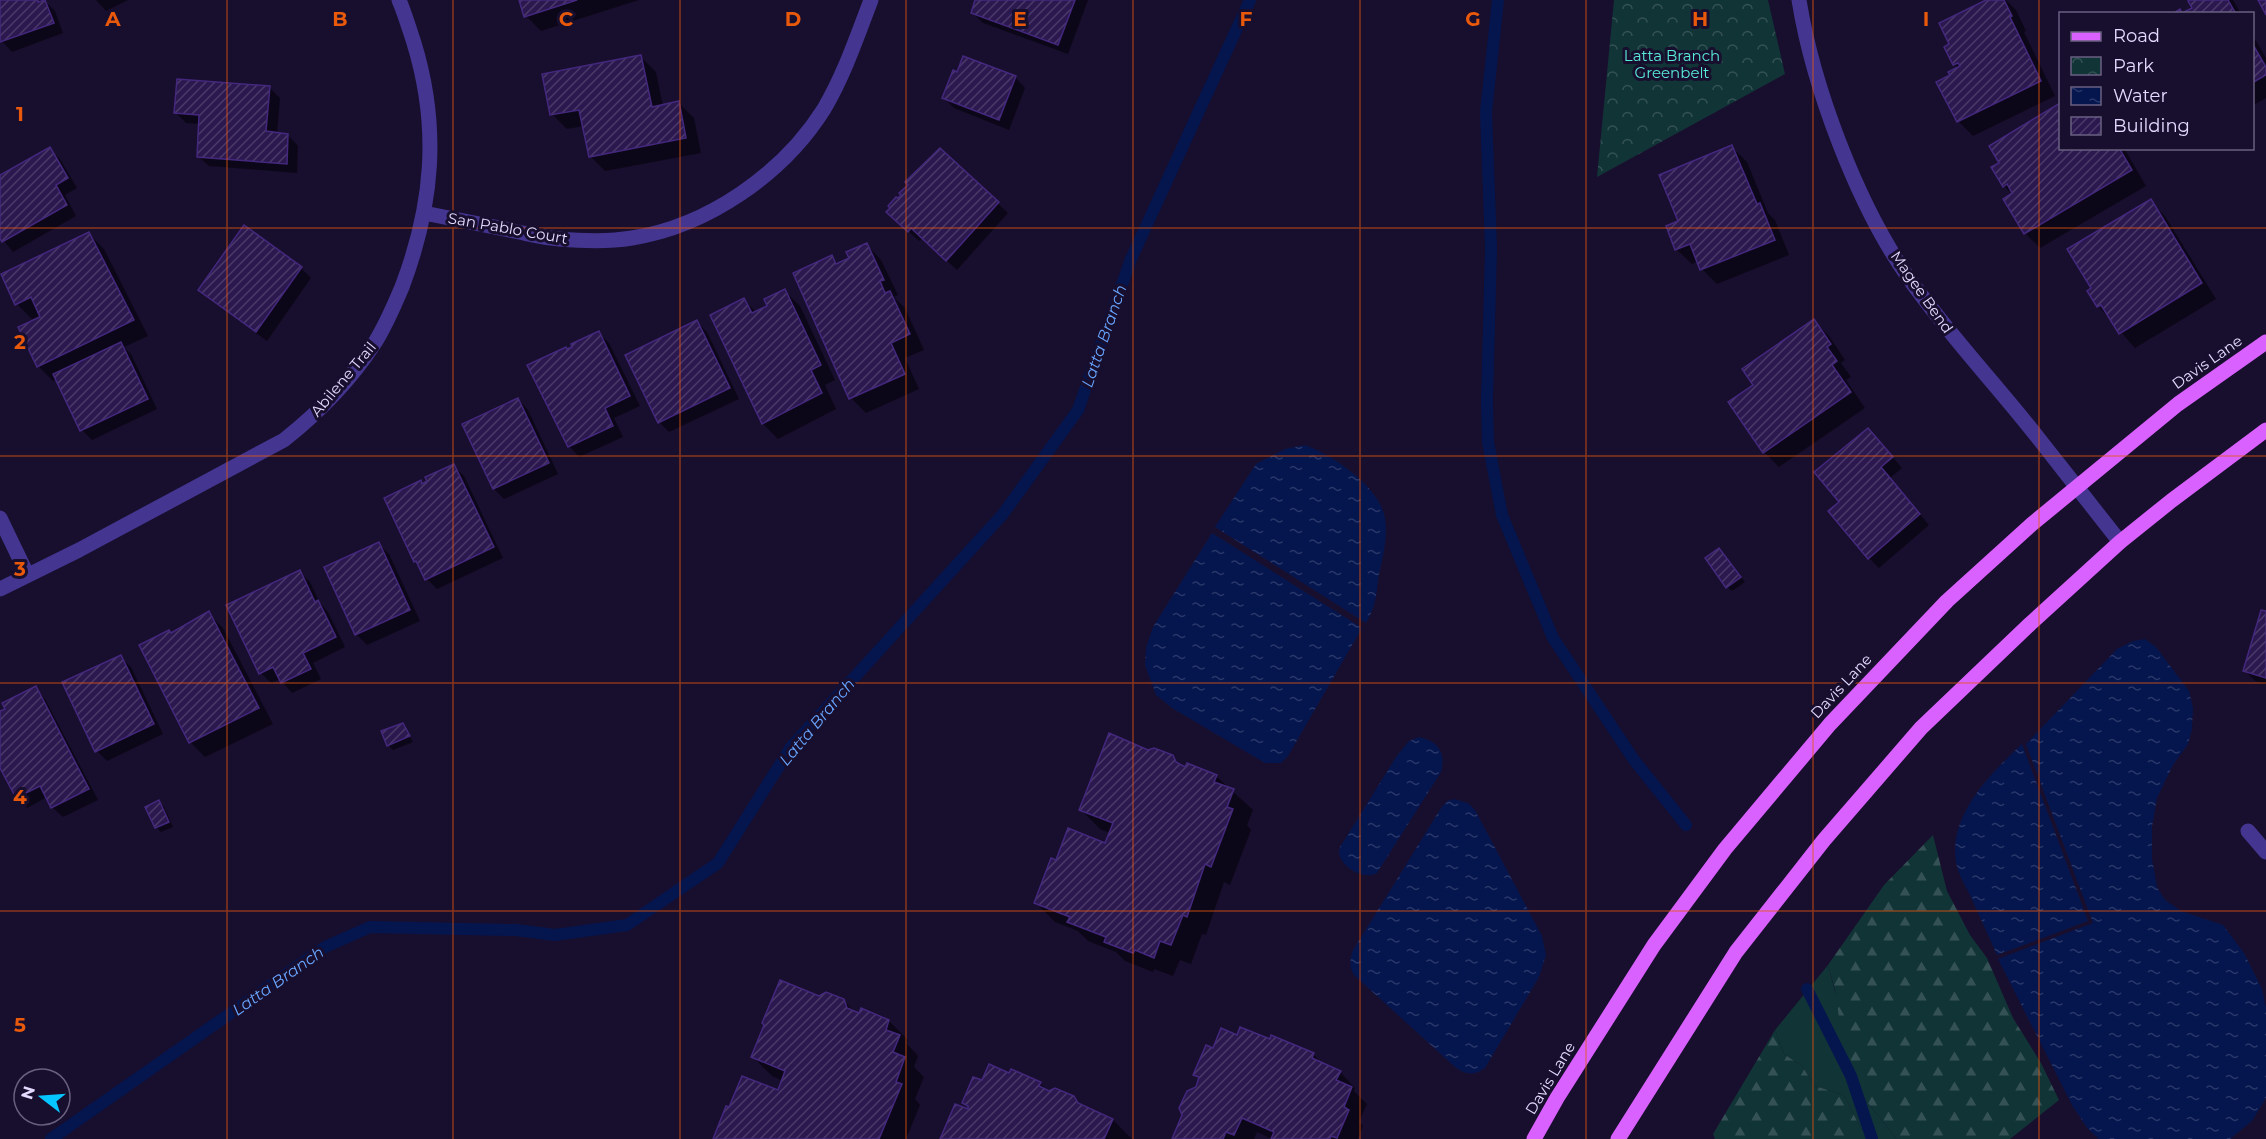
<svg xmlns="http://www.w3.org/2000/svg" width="2266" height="1139" font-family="Montserrat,sans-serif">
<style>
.grass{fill:#113437}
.forest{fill:url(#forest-firs)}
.park{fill:url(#park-crowns)}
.water{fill:url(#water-ripples)}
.shadow{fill:#0007}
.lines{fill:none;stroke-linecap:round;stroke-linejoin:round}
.stream{stroke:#05164f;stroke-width:12}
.building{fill:url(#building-hatch);stroke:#44287e;stroke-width:1.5}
.minor{stroke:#443590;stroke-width:15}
.major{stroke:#d961ff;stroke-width:15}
.grid{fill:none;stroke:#e8590c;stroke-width:1.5;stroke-opacity:0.55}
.labels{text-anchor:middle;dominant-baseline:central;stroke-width:6;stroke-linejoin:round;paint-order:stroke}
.park-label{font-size:15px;fill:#59ecda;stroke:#180e2d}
.street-label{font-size:15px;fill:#e3daff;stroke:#180e2d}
.water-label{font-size:16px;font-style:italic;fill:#68a5ff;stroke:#180e2d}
.grid-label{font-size:20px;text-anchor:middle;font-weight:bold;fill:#e8590c;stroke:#180e2d;stroke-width:6;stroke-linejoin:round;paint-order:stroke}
</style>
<defs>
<pattern id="forest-firs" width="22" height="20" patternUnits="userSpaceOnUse" patternTransform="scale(1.5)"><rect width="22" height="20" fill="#113437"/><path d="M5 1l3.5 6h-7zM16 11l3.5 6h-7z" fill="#345155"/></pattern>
<pattern id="park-crowns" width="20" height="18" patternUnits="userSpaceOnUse" patternTransform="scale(1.5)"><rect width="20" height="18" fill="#113437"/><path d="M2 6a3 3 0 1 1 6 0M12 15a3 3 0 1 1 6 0" fill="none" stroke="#345155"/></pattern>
<pattern id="water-ripples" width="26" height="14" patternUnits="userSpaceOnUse" patternTransform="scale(1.5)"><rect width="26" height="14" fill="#05164f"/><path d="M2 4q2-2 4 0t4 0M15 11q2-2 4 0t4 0" fill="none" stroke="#293769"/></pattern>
<pattern id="building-hatch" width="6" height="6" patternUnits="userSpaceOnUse" patternTransform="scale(1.5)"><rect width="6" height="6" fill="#2b184f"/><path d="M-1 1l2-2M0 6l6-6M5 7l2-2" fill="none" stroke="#4a3969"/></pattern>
</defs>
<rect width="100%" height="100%" fill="#180e2d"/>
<polygon class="grass" points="1828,965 1863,1097 1897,1139 1870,1139 1859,1125 1844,1095 1815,1086 1802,1066 1784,1054 1775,1030"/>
<g class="forest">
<polygon points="1933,835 1947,891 1970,935 1987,958 2013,1018 2041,1063 2059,1100 2010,1139 1897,1139 1863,1097 1841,1031 1835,990 1828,965 1884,885"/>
<polygon points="1775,1030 1784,1054 1802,1066 1815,1086 1844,1095 1859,1125 1870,1139 1715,1139 1713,1134"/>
</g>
<polygon class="park" points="1614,0 1768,0 1785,74 1597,177"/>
<g class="water">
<path d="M 1305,445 C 1334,456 1379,486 1385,518 C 1388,537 1383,556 1379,574 C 1376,593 1377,605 1366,623 L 1215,527 L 1256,464 L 1285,449 Z"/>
<polygon points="1212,533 1362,628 1288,756 1281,763 1265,763 1172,708 1156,695 1145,665 1146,648 1153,627"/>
<polygon points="2145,639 2156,647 2189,691 2193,708 2192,729 2188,744 2173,765 2157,798 2152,827 2152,859 2157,887 2165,900 2181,911 2223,925 2244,953 2262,989 2266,1008 2266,1098 2252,1121 2230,1139 2099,1139 2088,1129 2073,1107 1998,959 2093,923 2026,744 2117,649 2133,641"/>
<path d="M 1419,737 C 1439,741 1446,754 1441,772 L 1377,873 C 1362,882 1334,863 1340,847 L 1396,757 L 1409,741 Z"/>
<path d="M 2022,744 L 2088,921 L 1997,955 C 1988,935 1979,915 1970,895 C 1966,887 1961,879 1958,870 C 1943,820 1990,774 2022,744 Z"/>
<path d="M 1454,799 L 1468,803 L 1475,810 L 1542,936 L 1546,955 L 1539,977 L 1485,1068 C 1474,1076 1465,1075 1455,1067 L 1354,975 C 1349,967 1350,961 1352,952 L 1441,808 L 1447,801 Z"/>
</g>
<g class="shadow">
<polygon points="0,0 47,0 45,1 55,11 63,33 12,52 2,41 0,36"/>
<polygon points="96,0 128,0 106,11"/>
<polygon points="521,0 639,0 541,31 526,16"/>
<polygon points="977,0 1088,0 1068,54 983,23 973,13"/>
<polygon points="1989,0 2006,0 2016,10 2026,31 2024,32 2055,96 1973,136 1958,121 1952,76 1959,68 1954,64"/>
<polygon points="2193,0 2233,0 2241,14 2185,14 2194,9"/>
<polygon points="2252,34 2266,58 2266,98 2252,106"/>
<polygon points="641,57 656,72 663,106 679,103 694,118 701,153 605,171 590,156 584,126 567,129 552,114"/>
<polygon points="1015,77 1025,88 1009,130 954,108 944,98"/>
<polygon points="270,88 280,98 277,134 288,135 298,146 297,173 209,166 198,156 200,124 186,123 175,112"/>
<polygon points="2060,105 2060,148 2124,148 2146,186 2040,248 2025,233 2013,195 2004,186 2001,163 1991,146"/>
<polygon points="1732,147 1747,162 1768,213 1775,220 1789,255 1717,284 1702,269 1698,261 1692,264 1676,249 1679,222"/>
<polygon points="50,149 60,159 77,188 65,195 76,216 13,252 0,236 0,177"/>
<polygon points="940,150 1008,213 957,270 923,238 919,241 898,222 903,195"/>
<polygon points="2150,201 2165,216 2216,299 2135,348 2098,306"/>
<polygon points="89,234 104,249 148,336 124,347 131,354 157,409 92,440 82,430 57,379 53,381 38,366 42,318 41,315 32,319 17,304 3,275"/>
<polygon points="866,244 881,260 898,295 894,297 905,308 924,350 905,358 919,389 866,413 851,398 831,257 839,264 851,259"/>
<polygon points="301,268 311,278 267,341 210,300 200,290"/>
<polygon points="785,291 800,306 835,380 825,385 836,409 778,439 763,424 712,315 744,300 757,313 769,307"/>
<polygon points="1814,321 1829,336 1845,360 1841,363 1851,377 1846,380 1865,408 1779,467 1764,452 1755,385"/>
<polygon points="697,322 707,332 739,399 669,432 659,422"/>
<polygon points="599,333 609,343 640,406 614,418 623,437 579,457 569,446 568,351"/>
<polygon points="518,399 528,410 558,474 504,499 494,489 464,425"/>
<polygon points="1878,440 1902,468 1890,478 1929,525 1879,568 1869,558 1842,502"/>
<polygon points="454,466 464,476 503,558 437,589 427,579 421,566 415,561 421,482 423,485"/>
<polygon points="378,544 389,554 420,621 367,645 356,634"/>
<polygon points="1724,555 1745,582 1732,591 1727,587"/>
<polygon points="299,572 310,582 320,603 328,612 345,647 313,663 321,679 292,693 280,679 271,683 261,673"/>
<polygon points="208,613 223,628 273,724 205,757 190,742"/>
<polygon points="2266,613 2266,684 2255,681 2244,670"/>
<polygon points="120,657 131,667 163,734 107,761 97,751"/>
<polygon points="35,688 45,699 98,800 63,817 52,807 47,797 27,808 17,798 0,764 0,713"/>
<polygon points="403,725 413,742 393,750 389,746 383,732"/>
<polygon points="1148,751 1172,757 1182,767 1216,776 1253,810 1247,825 1251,830 1230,885 1224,882 1206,935 1202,934 1191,964 1180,960 1173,976 1154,969 1153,972 1125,961 1116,952 1088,941 1078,931 1055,922 1036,903 1057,862 1105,845 1110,833 1100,829 1081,810"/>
<polygon points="159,802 164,807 173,827 161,832 156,827"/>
<polygon points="819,998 843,1000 856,1013 889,1021 908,1040 907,1044 918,1056 914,1067 924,1077 915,1099 920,1105 906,1139 714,1139 778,1092 783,1081 772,1076 753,1057"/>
<polygon points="1238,1037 1313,1054 1324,1065 1340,1072 1355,1088 1354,1091 1367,1104 1359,1122 1363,1126 1358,1139 1272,1139 1257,1132 1254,1139 1174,1139 1200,1080 1195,1075 1214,1050"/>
<polygon points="1010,1075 1040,1083 1049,1092 1073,1097 1083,1107 1113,1120 1132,1139 941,1139 968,1111 969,1109 963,1103 983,1082"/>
</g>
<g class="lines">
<g class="stream">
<polyline points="1498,0 1486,112 1491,248 1487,401 1488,442 1502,515 1553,638 1634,760 1686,825"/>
<polyline points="1807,989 1851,1076 1872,1139"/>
<polyline points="51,1139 325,947 370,927 516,930 555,935 627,925 718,863 791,747 1003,514 1078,410 1131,259 1250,0"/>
</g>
</g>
<g class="building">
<polygon points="0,0 38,0 38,2 45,0 54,23 0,42"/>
<polygon points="519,0 577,0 524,17"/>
<polygon points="975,0 1075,0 1058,45 971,13"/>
<polygon points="1986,0 2004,0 2012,16 2010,17 2041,81 1957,122 1936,82 1950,75 1948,72 1960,66 1958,63 1953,65 1944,47 1949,44 1939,23"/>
<polygon points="2190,0 2228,0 2236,14 2172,14 2180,9 2182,13 2192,8 2188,1"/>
<polygon points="2258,0 2266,0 2266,15"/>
<polygon points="2252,43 2266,67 2266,75 2252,83"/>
<polygon points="641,55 652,107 679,101 686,138 589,157 579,110 550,115 542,74"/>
<polygon points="963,56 1016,76 999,120 942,98 953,70 957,72"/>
<polygon points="177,79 270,86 266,131 288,134 287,164 197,157 199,115 174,113"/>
<polygon points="2060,103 2060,148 2119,148 2132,170 2024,234 2003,199 2012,193 2007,184 2003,187 1991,167 1999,163 1989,146"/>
<polygon points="1732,145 1757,204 1760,203 1775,240 1700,270 1690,244 1675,250 1666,226 1678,221 1659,175"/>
<polygon points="50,147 68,178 56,185 67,205 2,242 0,239 0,175"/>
<polygon points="940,148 999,202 946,261 911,228 908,232 886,212 890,208 888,206 896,197 898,198 901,195 899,193 908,185 905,182"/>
<polygon points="2151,199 2202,283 2119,334 2101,305 2097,307 2087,291 2091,288 2067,249"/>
<polygon points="244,225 302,267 256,332 198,290"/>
<polygon points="89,232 134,320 37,367 18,327 40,317 31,297 15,305 1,274"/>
<polygon points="867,243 884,280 880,281 885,293 890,291 910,334 891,343 905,374 849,399 793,273 832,255 836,264 849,258 846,252"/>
<polygon points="785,289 821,365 811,370 822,393 762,424 710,315 744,298 752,313 767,306 764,299"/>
<polygon points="1814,319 1831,344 1827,347 1837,361 1832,365 1851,392 1763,453 1728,402 1753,385 1742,369"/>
<polygon points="697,320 730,388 658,423 625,355"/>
<polygon points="599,331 630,396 605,408 613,426 568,447 527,365 566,347 567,349 572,347 571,344"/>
<polygon points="121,342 148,399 80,431 53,374"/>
<polygon points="518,398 549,463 493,489 462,424"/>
<polygon points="1868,428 1893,457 1881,467 1920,514 1868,559 1828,511 1839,502 1814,472"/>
<polygon points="454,464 494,547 425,580 416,561 414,562 384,498 421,480 422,484 427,481 425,477"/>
<polygon points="379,542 410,610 355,635 324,567"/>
<polygon points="1719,548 1741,577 1726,588 1705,558"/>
<polygon points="300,570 315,602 318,600 336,637 303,653 311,669 281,683 273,667 259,674 226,605"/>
<polygon points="2261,610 2266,611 2266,678 2243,671"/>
<polygon points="209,611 259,708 189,743 139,645 169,630 171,633"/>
<polygon points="121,655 154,724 95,752 62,682"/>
<polygon points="36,686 89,789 51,808 40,786 16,798 0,768 0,711 5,709 2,703"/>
<polygon points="403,723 410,736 387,746 381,731"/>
<polygon points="1109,733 1148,750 1154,748 1173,755 1176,762 1185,767 1187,763 1217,775 1214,782 1234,789 1227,807 1233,809 1211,867 1205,864 1187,917 1183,915 1171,945 1160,941 1154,958 1135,950 1133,953 1104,942 1106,937 1067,922 1070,917 1034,903 1051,858 1056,860 1068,828 1105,843 1113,823 1079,810"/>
<polygon points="159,800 169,822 155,828 145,807"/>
<polygon points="780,980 819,996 826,992 844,999 847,1008 859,1013 861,1008 889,1020 886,1030 900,1035 893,1052 905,1057 896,1082 902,1084 879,1139 713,1139 726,1106 729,1107 742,1076 778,1090 785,1071 751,1057 764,1025 762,1023"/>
<polygon points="1240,1027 1270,1039 1271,1035 1314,1053 1312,1058 1341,1071 1336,1080 1352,1087 1344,1107 1349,1110 1337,1138 1331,1136 1330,1139 1271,1139 1274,1132 1242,1118 1234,1135 1226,1132 1223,1139 1172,1139 1182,1115 1179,1108 1187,1091 1196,1087 1199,1077 1193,1075 1206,1045 1213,1048 1221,1028 1237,1035"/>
<polygon points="989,1064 1009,1073 1011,1069 1041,1082 1039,1086 1049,1091 1055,1088 1074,1096 1078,1103 1113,1119 1104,1139 940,1139 955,1104 968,1109 968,1106 962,1103 973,1077 982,1080"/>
</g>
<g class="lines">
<g class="minor">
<path d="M 1799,0 C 1813,87 1857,204 1908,277 C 1948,334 1996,384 2039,439 C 2066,473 2093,508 2120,542"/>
<path d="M 424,213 C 454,219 484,225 514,231 C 529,234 544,238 559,239 C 583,241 608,242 632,238 C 708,226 783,174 824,109 C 844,75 857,37 871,0"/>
<polyline points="0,518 27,574"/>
<path d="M 0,589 L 79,550 L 284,440 C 318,413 350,381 374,344 C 385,327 394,306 402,287 C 433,205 440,128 414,43 C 409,28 405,14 399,0"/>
<polyline points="2248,831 2266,852"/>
</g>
<g class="major">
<polyline points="1534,1139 1557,1098 1654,945 1725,849 1830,724 1947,601 2032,524 2178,404 2266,342"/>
<polyline points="1618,1139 1736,952 1824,840 1921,728 2030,624 2120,542 2171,501 2266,430"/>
</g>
</g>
<path class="grid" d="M 227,0 L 227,1139M 453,0 L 453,1139M 680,0 L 680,1139M 906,0 L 906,1139M 1133,0 L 1133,1139M 1360,0 L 1360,1139M 1586,0 L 1586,1139M 1813,0 L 1813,1139M 2039,0 L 2039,1139M 0,228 L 2266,228M 0,456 L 2266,456M 0,683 L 2266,683M 0,911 L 2266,911"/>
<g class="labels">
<g class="park-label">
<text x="1672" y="55">Latta Branch<tspan x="1672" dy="17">Greenbelt</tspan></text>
</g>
<g class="street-label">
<text transform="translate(508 228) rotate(10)">San Pablo Court</text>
<text transform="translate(1922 292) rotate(55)">Magee Bend</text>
<text transform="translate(2207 362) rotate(-35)">Davis Lane</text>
<text transform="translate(343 379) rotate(-50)">Abilene Trail</text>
<text transform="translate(1841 686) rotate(-47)">Davis Lane</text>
<text transform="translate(1550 1078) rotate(-59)">Davis Lane</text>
</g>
<g class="water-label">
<text transform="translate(1104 336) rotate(-71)">Latta Branch</text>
<text transform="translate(817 722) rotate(-50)">Latta Branch</text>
<text transform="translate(278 981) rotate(-35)">Latta Branch</text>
</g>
</g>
<g class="grid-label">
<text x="113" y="26">A</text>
<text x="340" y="26">B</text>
<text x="566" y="26">C</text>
<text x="793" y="26">D</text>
<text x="1020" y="26">E</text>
<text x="1246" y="26">F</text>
<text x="1473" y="26">G</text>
<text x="1700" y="26">H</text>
<text x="1926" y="26">I</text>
<text x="20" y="121">1</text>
<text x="20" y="349">2</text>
<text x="20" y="576">3</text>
<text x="20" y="804">4</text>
<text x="20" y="1032">5</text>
</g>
<rect x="2059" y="12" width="195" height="138" fill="#180e2d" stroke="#696081" stroke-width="1.5"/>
<rect x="2071" y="32" width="30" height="9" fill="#d961ff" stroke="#696081" stroke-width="1.5"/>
<text x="2113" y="42" font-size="18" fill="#e3daff">Road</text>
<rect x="2071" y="57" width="30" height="18" fill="url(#park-crowns)" stroke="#696081" stroke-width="1.5"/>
<text x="2113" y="72" font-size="18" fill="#e3daff">Park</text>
<rect x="2071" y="87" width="30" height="18" fill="url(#water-ripples)" stroke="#696081" stroke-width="1.5"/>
<text x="2113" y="102" font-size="18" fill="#e3daff">Water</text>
<rect x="2071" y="117" width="30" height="18" fill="url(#building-hatch)" stroke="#696081" stroke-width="1.5"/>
<text x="2113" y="132" font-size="18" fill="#e3daff">Building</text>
<g transform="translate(42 1097) rotate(287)"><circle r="28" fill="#180e2d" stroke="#696081" stroke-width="1.5"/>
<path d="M0-4.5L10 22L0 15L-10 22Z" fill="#06c6ff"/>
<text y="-9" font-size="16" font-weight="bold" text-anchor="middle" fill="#e3daff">N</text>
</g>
</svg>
